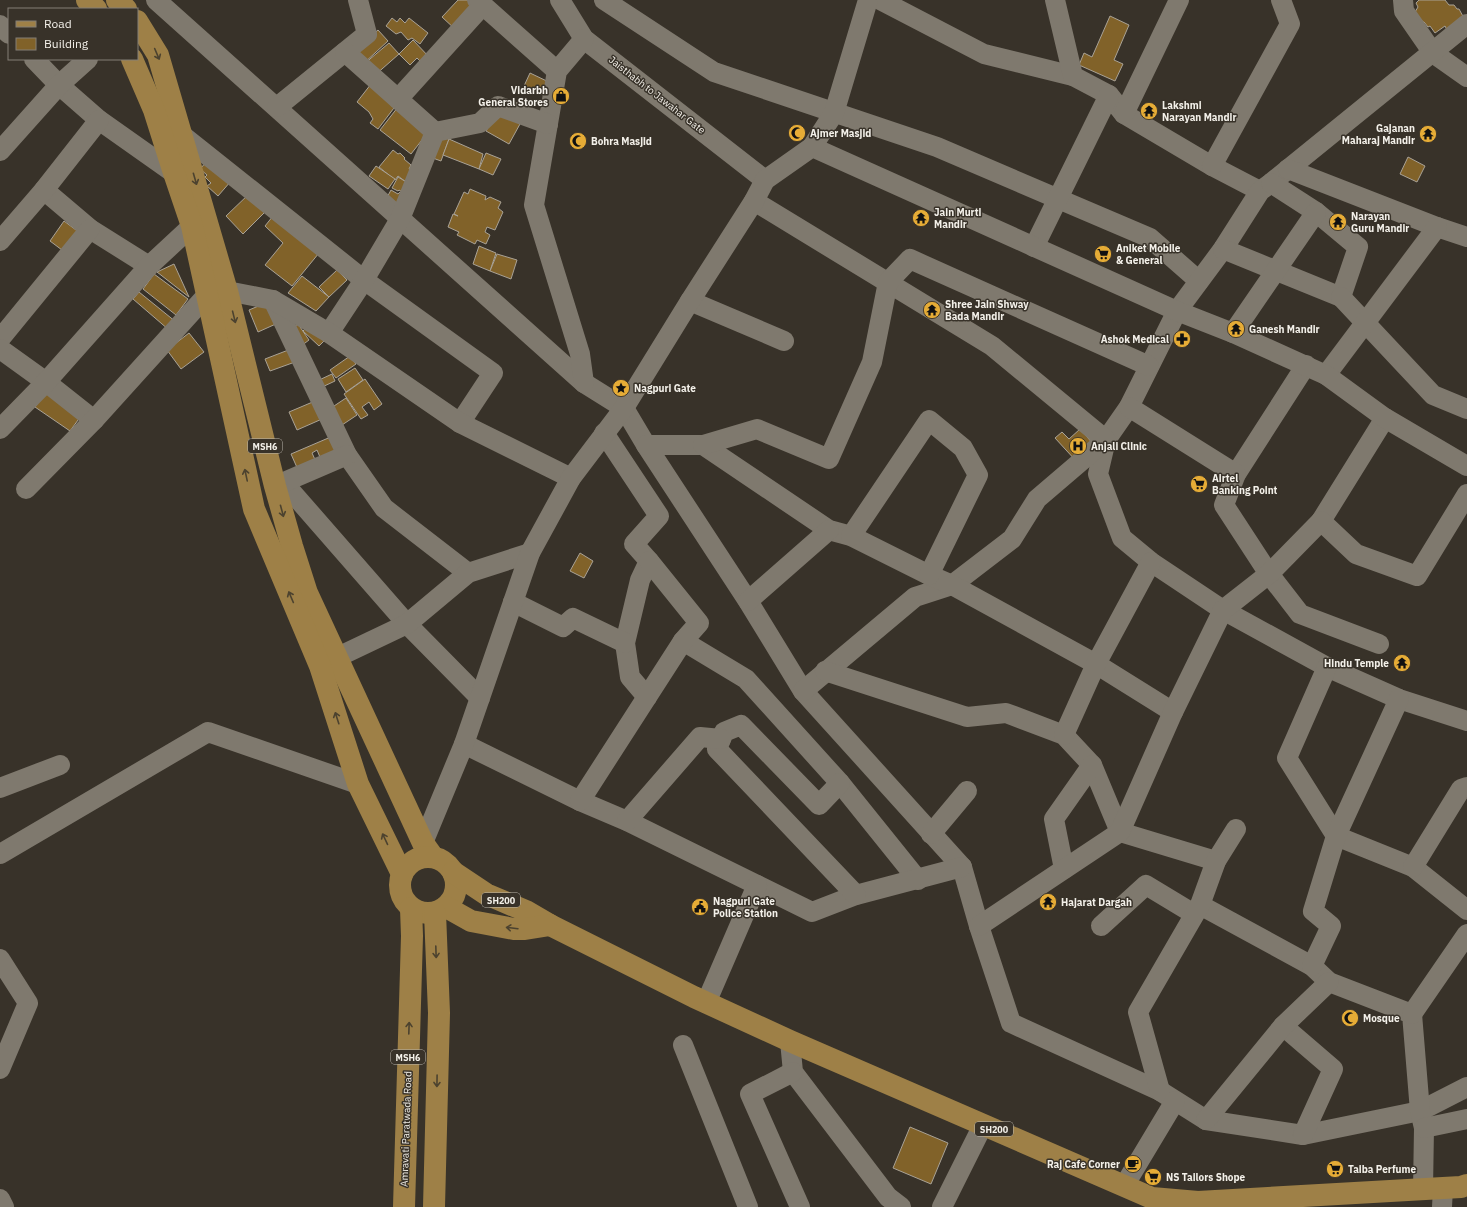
<svg xmlns="http://www.w3.org/2000/svg" width="1467" height="1207" font-family="'IBM Plex Sans',sans-serif">
<style>
.building{fill:#816229;stroke:#a9a296}
.lines{fill:none;stroke-linecap:round;stroke-linejoin:round}
.minor{stroke:#7f796e;stroke-width:20}
.major{stroke:#9e8047;stroke-width:22}
.oneway{stroke:#4c422f}
.labels{text-anchor:middle;dominant-baseline:central;stroke-width:3;stroke-linejoin:round;paint-order:stroke}
.shield{fill:#383229;stroke:#bbb7af;stroke-width:1}
.shield-label{font-size:9px;font-weight:bold;fill:#f3f0e9}
.poi-label{font-size:10px;font-weight:bold;fill:#f3f0e9;stroke:#383229;text-anchor:start}
.street-label{font-size:10px;fill:#f3f0e9;stroke:#383229}
</style>
<rect width="100%" height="100%" fill="#383229"/>
<g class="building">
<polygon points="458,0 471,0 478,6 456,30 442,17"/>
<polygon points="1419,0 1445,0 1449,5 1454,5 1457,9 1459,9 1465,20 1447,30 1445,26 1435,33 1430,26 1428,27 1424,22 1423,22 1415,12 1418,7 1416,3"/>
<polygon points="1110,16 1129,25 1114,60 1123,64 1115,81 1079,65 1084,53 1092,57"/>
<polygon points="392,18 397,22 400,18 405,23 409,18 428,33 420,44 412,38 408,40 401,32 396,34 386,26"/>
<polygon points="378,30 388,41 363,64 352,53"/>
<polygon points="413,40 430,58 420,61 417,58 410,65 399,54"/>
<polygon points="389,43 399,54 374,76 364,64"/>
<polygon points="530,73 553,84 547,97 524,86"/>
<polygon points="371,84 397,104 378,129 370,123 373,119 369,112 357,102"/>
<polygon points="398,107 429,131 411,154 380,130"/>
<polygon points="497,111 520,124 509,144 486,131"/>
<polygon points="439,135 449,139 441,161 430,157"/>
<polygon points="449,139 483,154 479,169 443,155"/>
<polygon points="393,150 398,154 400,153 405,158 404,159 411,165 409,169 414,173 406,182 398,176 395,180 379,167"/>
<polygon points="486,153 501,159 493,175 479,169"/>
<polygon points="1408,157 1425,166 1417,182 1400,174"/>
<polygon points="208,160 231,181 218,196 207,186 211,183 205,177 207,175 200,169"/>
<polygon points="376,166 395,179 388,189 369,176"/>
<polygon points="398,177 413,186 407,195 399,190 398,191 392,188"/>
<polygon points="470,189 486,196 485,200 490,197 501,202 498,208 503,212 495,230 487,227 485,232 490,235 486,244 477,240 475,244 457,235 459,232 448,227 453,214 458,216 454,214 464,192 468,194"/>
<polygon points="391,190 398,194 400,192 406,196 399,209 385,201"/>
<polygon points="250,193 267,210 243,234 226,216"/>
<polygon points="273,216 319,253 292,286 265,265 283,243 265,226"/>
<polygon points="64,221 80,233 66,253 50,241"/>
<polygon points="479,246 496,253 490,271 473,264"/>
<polygon points="497,254 517,260 511,279 490,271"/>
<polygon points="174,264 189,297 157,272"/>
<polygon points="337,270 347,280 329,297 319,287"/>
<polygon points="154,274 188,299 176,315 143,289"/>
<polygon points="302,276 329,297 316,311 288,293"/>
<polygon points="139,292 176,322 169,330 133,299"/>
<polygon points="268,302 278,323 258,332 249,310"/>
<polygon points="298,324 309,340 301,346 289,330"/>
<polygon points="310,324 326,339 319,346 303,331"/>
<polygon points="189,333 204,352 181,369 167,350"/>
<polygon points="291,349 295,362 270,371 265,359"/>
<polygon points="350,356 356,364 336,378 330,370"/>
<polygon points="355,368 363,380 346,392 338,379"/>
<polygon points="332,374 335,381 320,388 317,381"/>
<polygon points="365,379 382,404 374,410 369,402 362,407 368,415 361,419 344,394"/>
<polygon points="46,391 81,416 70,431 35,407"/>
<polygon points="346,398 357,415 342,425 331,408"/>
<polygon points="315,401 322,419 297,430 289,412"/>
<polygon points="1080,429 1095,446 1077,462 1055,438 1062,432 1069,439"/>
<polygon points="333,436 341,453 322,462 317,450 312,453 317,464 299,472 291,454"/>
<polygon points="580,553 593,561 584,578 570,571"/>
<polygon points="910,1127 948,1143 931,1184 893,1168"/>
</g>
<g class="lines">
<g class="minor">
<polyline points="156,0 584,383 624,408 646,445 748,601 803,691 962,867 979,926 1011,1023 1160,1091 1206,1120 1303,1135 1420,1111 1467,1087"/>
<polyline points="477,0 557,71"/>
<polyline points="560,0 584,39 765,180"/>
<polyline points="604,0 714,72 937,147 1150,238 1199,281"/>
<polyline points="880,0 984,54 1073,76"/>
<polyline points="1055,0 1073,76 1109,95 1124,114 1212,166 1260,191"/>
<polyline points="1403,0 1404,11 1433,53 1467,77"/>
<polyline points="1467,24 1271,183 1260,191 1223,249 1177,311 1129,407 1106,440 1098,474 1122,538 1151,562 1223,610 1327,667 1399,699 1467,721"/>
<polyline points="0,25 9,34"/>
<polyline points="584,39 557,71 534,205 580,354 584,383"/>
<polyline points="34,59 59,85 99,120 174,173"/>
<polyline points="398,99 483,5"/>
<polyline points="277,107 367,34 358,0"/>
<polyline points="1124,114 1179,0"/>
<polyline points="435,132 480,123 498,106 548,124"/>
<polyline points="182,135 364,280 493,373 460,423"/>
<polyline points="812,147 834,113 868,0"/>
<polyline points="0,151 59,85 88,59"/>
<polyline points="1212,166 1290,24 1281,0"/>
<polyline points="1288,169 1437,227 1467,237"/>
<polyline points="44,190 90,229 149,266"/>
<polyline points="754,201 992,346 1106,440 1037,499 1012,539 952,585 915,597 803,691"/>
<polyline points="0,241 44,190 99,120"/>
<polyline points="1034,247 1109,95"/>
<polyline points="1223,249 1341,297 1358,247 1316,212 1271,183"/>
<polyline points="1341,297 1433,395 1467,409"/>
<polyline points="273,300 347,455 384,508 468,573"/>
<polyline points="690,301 784,341"/>
<polyline points="329,333 364,280 400,219 435,132 345,52"/>
<polyline points="1233,333 1316,212"/>
<polyline points="0,339 90,229"/>
<polyline points="0,349 46,382 94,420"/>
<polyline points="1306,365 1236,474 1224,505 1269,574 1300,614 1379,644"/>
<polyline points="1326,375 1437,227"/>
<polyline points="1129,407 1236,474"/>
<polyline points="0,429 46,382 149,266 192,226"/>
<polyline points="604,433 659,516 634,544 649,561 640,580 625,643 630,677 647,697"/>
<polyline points="646,445 703,445 829,530 851,536 929,575 952,585 1096,664 1173,712"/>
<polyline points="703,445 757,429 829,459 872,362 888,282 910,259 1149,366"/>
<polyline points="283,482 407,624 480,698"/>
<polyline points="275,486 347,455"/>
<polyline points="26,489 94,420 207,295 227,291 273,300 329,333 460,423 571,478"/>
<polyline points="1321,521 1385,418"/>
<polyline points="851,536 929,420 963,448 978,475 929,575"/>
<polyline points="748,601 829,530"/>
<polyline points="513,602 563,627 573,618 625,643"/>
<polyline points="683,641 746,679 840,783 918,880"/>
<polyline points="323,664 407,624 468,573 530,553"/>
<polyline points="1327,667 1287,758 1336,836 1413,867 1467,910"/>
<polyline points="825,671 967,717 1006,713 1064,735 1092,765 1120,832 1216,861"/>
<polyline points="1064,735 1096,664 1151,562"/>
<polyline points="464,744 580,801 627,821 812,912 856,895 962,867"/>
<polyline points="840,783 819,805 741,725 724,732 717,749 856,895"/>
<polyline points="0,788 60,765"/>
<polyline points="580,801 683,641 699,623 649,561"/>
<polyline points="627,821 700,737 721,739"/>
<polyline points="931,834 967,791"/>
<polyline points="423,843 464,744 530,553 571,478 624,408 690,301 754,201 765,180 812,147 1177,311 1233,333 1326,375 1385,418 1467,466"/>
<polyline points="0,854 208,732 358,784"/>
<polyline points="1413,867 1461,789 1467,787"/>
<polyline points="1064,869 1054,819 1092,765"/>
<polyline points="1200,905 1312,966 1329,982 1412,1014 1420,1111 1424,1128 1423,1189"/>
<polyline points="979,926 1120,832 1173,712 1223,610 1269,574 1321,521 1356,554 1417,576 1467,494"/>
<polyline points="1101,926 1146,885 1194,914"/>
<polyline points="0,959 28,1003 0,1069"/>
<polyline points="1312,966 1331,926 1313,911 1336,836 1399,699"/>
<polyline points="706,1003 757,885"/>
<polyline points="1412,1014 1467,934"/>
<polyline points="1283,1026 1333,1069 1303,1135"/>
<polyline points="790,1041 793,1072 888,1197 901,1207"/>
<polyline points="683,1045 748,1207"/>
<polyline points="793,1072 750,1094 800,1207"/>
<polyline points="1160,1091 1138,1012 1200,905 1216,861 1236,829"/>
<polyline points="1206,1120 1283,1026 1329,982"/>
<polyline points="1424,1128 1467,1119"/>
<polyline points="1124,1186 1175,1101"/>
<polyline points="0,1199 4,1207"/>
<polyline points="942,1207 983,1125"/>
<polyline points="1442,1207 1443,1188"/>
</g>
<g class="major">
<polyline points="87,0 96,9"/>
<polyline points="117,0 126,9"/>
<polyline points="137,21 158,55 227,291 275,486 292,546 307,593 423,843 433,857"/>
<polyline points="132,59 154,110 174,173 192,226 254,509 320,666 358,784 402,874"/>
<circle cx="428" cy="885" r="28"/>
<polyline points="453,872 486,894 526,911 550,925 694,997 790,1041 1152,1198 1198,1202 1443,1188 1461,1187 1467,1185"/>
<polyline points="446,907 471,921 514,929 525,929 550,925"/>
<polyline points="404,1207 412,936 411,908"/>
<polyline points="434,1207 439,1013 435,913"/>
</g>
</g>
<defs><path id="oneway-shaft" d="M-6 0H5M1.5-3L5.5 0L1.5 3" fill="none" stroke-width="1.6" stroke-linecap="round" stroke-linejoin="round"/></defs>
<g class="oneway">
<use href="#oneway-shaft" transform="translate(157 54) rotate(67)"/>
<use href="#oneway-shaft" transform="translate(195 179) rotate(74)"/>
<use href="#oneway-shaft" transform="translate(234 317) rotate(76)"/>
<use href="#oneway-shaft" transform="translate(246 475) rotate(-102)"/>
<use href="#oneway-shaft" transform="translate(282 511) rotate(75)"/>
<use href="#oneway-shaft" transform="translate(291 597) rotate(-113)"/>
<use href="#oneway-shaft" transform="translate(337 718) rotate(-108)"/>
<use href="#oneway-shaft" transform="translate(385 839) rotate(-115)"/>
<use href="#oneway-shaft" transform="translate(512 928) rotate(-173)"/>
<use href="#oneway-shaft" transform="translate(436 952) rotate(88)"/>
<use href="#oneway-shaft" transform="translate(409 1028) rotate(-88)"/>
<use href="#oneway-shaft" transform="translate(437 1081) rotate(91)"/>
</g>
<defs>
<symbol id="shop-disc" viewBox="-11 -11 22 22"><circle r="9.5" fill="#e6ac36" stroke="#383229"/><path d="M-5-2.5h2.3a2.7 3.5 0 0 1 5.4 0H5L5.5 6h-11ZM-1.5-2.5h3a1.5 2.3 0 0 0-3 0Z" fill="#111"/></symbol>
<symbol id="temple-disc" viewBox="-11 -11 22 22"><circle r="9.5" fill="#e6ac36" stroke="#383229"/><path d="M0-6L5-2H3V0L6.5 2.5H4V6H1.5V3h-3V6H-4V2.5H-6.5L-3 0V-2H-5Z" fill="#111"/></symbol>
<symbol id="mosque-disc" viewBox="-11 -11 22 22"><circle r="9.5" fill="#e6ac36" stroke="#383229"/><path d="M3.5-4.9A6 6 0 1 0 3.5 4.9A5 5 0 1 1 3.5-4.9Z" fill="#111"/></symbol>
<symbol id="supermarket-disc" viewBox="-11 -11 22 22"><circle r="9.5" fill="#e6ac36" stroke="#383229"/><path d="M-6-5.5h2.5l.6 2H6L4.5 2H-2.5L-4.4-4H-6ZM-1.5 3.2a1.3 1.3 0 1 0 .1 0ZM3 3.2a1.3 1.3 0 1 0 .1 0Z" fill="#111"/></symbol>
<symbol id="pharmacy-disc" viewBox="-11 -11 22 22"><circle r="9.5" fill="#e6ac36" stroke="#383229"/><path d="M-2-6h4v4h4v4h-4v4h-4v-4h-4v-4h4Z" fill="#111"/></symbol>
<symbol id="sight-disc" viewBox="-11 -11 22 22"><circle r="9.5" fill="#e6ac36" stroke="#383229"/><path d="M0-6L1.8-2.2L6-1.7L2.9 1.2L3.7 5.4L0 3.3L-3.7 5.4L-2.9 1.2L-6-1.7L-1.8-2.2Z" fill="#111"/></symbol>
<symbol id="hospital-disc" viewBox="-11 -11 22 22"><circle r="9.5" fill="#e6ac36" stroke="#383229"/><path d="M-5-5h3v3.5h4V-5h3V5h-3V1.5h-4V5h-3Z" fill="#111"/></symbol>
<symbol id="civic-disc" viewBox="-11 -11 22 22"><circle r="9.5" fill="#e6ac36" stroke="#383229"/><path d="M-.6-6.5H3V-4.5H.6V-3L4-1V1h2V6H-6V1h2V-1L-.6-3ZM-1.2 2.5V6h2.4V2.5Z" fill="#111"/></symbol>
<symbol id="cafe-disc" viewBox="-11 -11 22 22"><circle r="9.5" fill="#e6ac36" stroke="#383229"/><path d="M-5.5-4.5H6V0H3Q3 3.5 0 3.5H-2.5Q-5.5 3.5-5.5 0ZM3-3.2v2h1.7v-2ZM-6 4.5H4V6H-6Z" fill="#111"/></symbol>
</defs>
<g fill-rule="evenodd">
<use href="#shop-disc" x="551" y="86" width="20" height="20"/>
<use href="#temple-disc" x="1139" y="101" width="20" height="20"/>
<use href="#mosque-disc" x="787" y="123" width="20" height="20"/>
<use href="#temple-disc" x="1418" y="124" width="20" height="20"/>
<use href="#mosque-disc" x="568" y="131" width="20" height="20"/>
<use href="#temple-disc" x="911" y="208" width="20" height="20"/>
<use href="#temple-disc" x="1328" y="212" width="20" height="20"/>
<use href="#supermarket-disc" x="1093" y="244" width="20" height="20"/>
<use href="#temple-disc" x="922" y="300" width="20" height="20"/>
<use href="#temple-disc" x="1226" y="319" width="20" height="20"/>
<use href="#pharmacy-disc" x="1172" y="329" width="20" height="20"/>
<use href="#sight-disc" x="611" y="378" width="20" height="20"/>
<use href="#hospital-disc" x="1068" y="436" width="20" height="20"/>
<use href="#supermarket-disc" x="1189" y="474" width="20" height="20"/>
<use href="#temple-disc" x="1392" y="653" width="20" height="20"/>
<use href="#temple-disc" x="1038" y="892" width="20" height="20"/>
<use href="#civic-disc" x="690" y="897" width="20" height="20"/>
<use href="#mosque-disc" x="1340" y="1008" width="20" height="20"/>
<use href="#cafe-disc" x="1123" y="1154" width="20" height="20"/>
<use href="#supermarket-disc" x="1325" y="1159" width="20" height="20"/>
<use href="#supermarket-disc" x="1143" y="1167" width="20" height="20"/>
</g>
<g class="labels">
<g class="shield">
<rect x="248" y="439" width="34" height="14" rx="3"/>
<rect x="482" y="893" width="38" height="14" rx="3"/>
<rect x="391" y="1050" width="34" height="14" rx="3"/>
<rect x="975" y="1122" width="38" height="14" rx="3"/>
</g>
<g class="shield-label">
<text x="265" y="446">MSH6</text>
<text x="501" y="900">SH200</text>
<text x="408" y="1057">MSH6</text>
<text x="994" y="1129">SH200</text>
</g>
<g class="poi-label">
<text x="548" y="90" text-anchor="end">Vidarbh<tspan x="548" dy="12">General Stores</tspan></text>
<text x="1162" y="105">Lakshmi<tspan x="1162" dy="12">Narayan Mandir</tspan></text>
<text x="1415" y="128" text-anchor="end">Gajanan<tspan x="1415" dy="12">Maharaj Mandir</tspan></text>
<text x="810" y="133">Ajmer Masjid</text>
<text x="591" y="141">Bohra Masjid</text>
<text x="934" y="212">Jain Murti<tspan x="934" dy="12">Mandir</tspan></text>
<text x="1351" y="216">Narayan<tspan x="1351" dy="12">Guru Mandir</tspan></text>
<text x="1116" y="248">Aniket Mobile<tspan x="1116" dy="12">&amp; General</tspan></text>
<text x="945" y="304">Shree Jain Shway<tspan x="945" dy="12">Bada Mandir</tspan></text>
<text x="1249" y="329">Ganesh Mandir</text>
<text x="1169" y="339" text-anchor="end">Ashok Medical</text>
<text x="634" y="388">Nagpuri Gate</text>
<text x="1091" y="446">Anjali Clinic</text>
<text x="1212" y="478">Airtel<tspan x="1212" dy="12">Banking Point</tspan></text>
<text x="1389" y="663" text-anchor="end">Hindu Temple</text>
<text x="713" y="901">Nagpuri Gate<tspan x="713" dy="12">Police Station</tspan></text>
<text x="1061" y="902">Hajarat Dargah</text>
<text x="1363" y="1018">Mosque</text>
<text x="1120" y="1164" text-anchor="end">Raj Cafe Corner</text>
<text x="1348" y="1169">Taiba Perfume</text>
<text x="1166" y="1177">NS Tailors Shope</text>
</g>
<g class="street-label">
<text transform="translate(657 95) rotate(38)">Jaisthabh to Jawahar Gate</text>
<text transform="translate(406 1129) rotate(-88)">Amravati Paratwada Road</text>
</g>
</g>
<rect x="8" y="8" width="130" height="52" fill="#383229" stroke="#837e76"/>
<rect x="16" y="21" width="20" height="6" fill="#9e8047" stroke="#837e76"/>
<text x="44" y="28" font-size="12" fill="#f3f0e9">Road</text>
<rect x="16" y="38" width="20" height="12" fill="#816229" stroke="#837e76"/>
<text x="44" y="48" font-size="12" fill="#f3f0e9">Building</text>
</svg>
